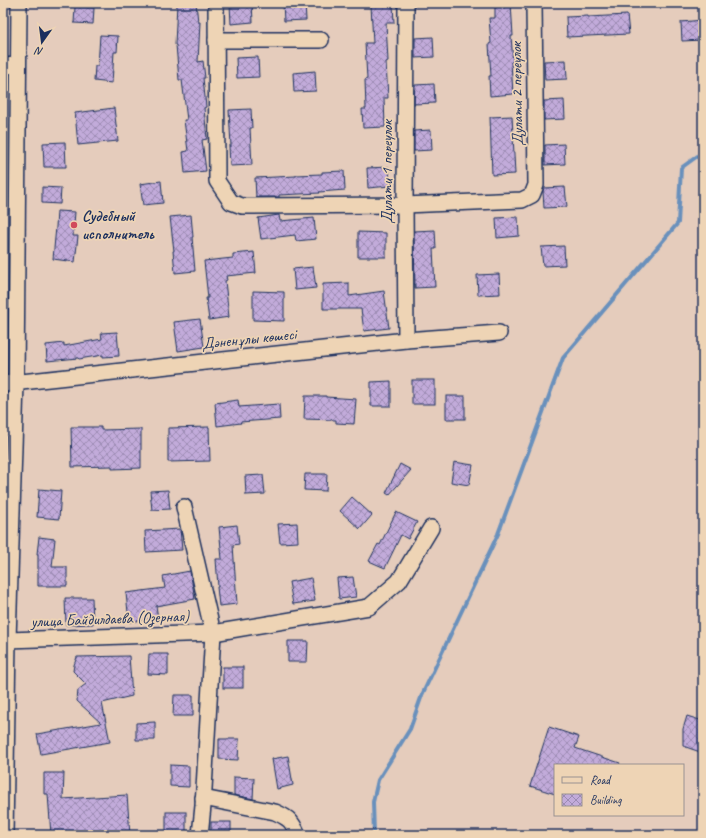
<svg xmlns="http://www.w3.org/2000/svg" width="706" height="838" font-family="Caveat,sans-serif">
<style>
.lines{fill:none;stroke-linecap:round;stroke-linejoin:round}
.stream{stroke:#6990bc;stroke-width:4}
.building{fill:url(#building-cross-hatch);stroke:#1b2f5e}
.minor-casing{stroke:#1b2f5e;stroke-width:18}
.minor{stroke:#eed4b5;stroke-width:15}
.poi-dot{fill:#d1495b;stroke:#eed4b5;stroke-width:1.5}
.labels{text-anchor:middle;dominant-baseline:central;stroke-width:3.5;stroke-linejoin:round;paint-order:stroke}
.street-label{font-size:16px;fill:#1b2f5e;stroke:#eed4b5}
.poi-label{font-size:16px;font-weight:bold;fill:#1b2f5e;stroke:#eed4b5;text-anchor:start}
</style>
<defs>
<pattern id="building-cross-hatch" width="8" height="8" patternUnits="userSpaceOnUse"><rect width="8" height="8" fill="#c2abda"/><path d="M0 0l8 8M0 8l8-8" fill="none" stroke="#9d8cb4"/></pattern>
</defs>
<rect width="100%" height="100%" fill="#e5ccbc"/>
<filter id="ink" filterUnits="userSpaceOnUse"><feTurbulence type="fractalNoise" baseFrequency=".025" numOctaves="2"/><feDisplacementMap in="SourceGraphic" scale="8" xChannelSelector="R" yChannelSelector="G"/><feConvolveMatrix kernelMatrix="1 2 1 2 8 2 1 2 1" color-interpolation-filters="sRGB"/></filter>
<g filter="url(#ink)">
<g class="lines">
<polyline class="stream" points="374,835 373,802 378,780 410,729 422,695 498,534 563,358 678,223 681,168 703,152"/>
</g>
<g class="building">
<polygon points="177,3 196,3 198,22 200,22 198,62 203,61 205,78 203,78 206,107 204,108 207,139 202,140 206,171 185,173 183,152 188,151 184,120 187,120 182,80 179,80 176,45 175,45"/>
<polygon points="252,3 253,22 231,24 230,4"/>
<polygon points="283,3 305,3 306,20 284,21"/>
<polygon points="495,3 511,3 513,36 511,36 513,62 511,62 513,94 490,96 489,76 491,76 489,44 491,43 489,18 495,18"/>
<polygon points="393,4 394,23 386,23 388,61 386,62 388,98 384,98 385,127 363,128 362,109 366,109 365,80 367,79 365,43 373,43 371,5"/>
<polygon points="75,7 94,8 93,24 74,23"/>
<polygon points="627,15 629,34 567,37 566,17 588,16 588,17"/>
<polygon points="703,20 703,40 682,41 681,22"/>
<polygon points="100,35 118,36 117,52 114,52 112,83 94,81 95,66 98,66"/>
<polygon points="433,37 434,57 415,58 415,38"/>
<polygon points="258,57 259,77 237,78 236,58"/>
<polygon points="566,60 567,79 545,80 544,61"/>
<polygon points="315,71 316,91 294,92 293,73"/>
<polygon points="434,84 435,103 414,104 415,85"/>
<polygon points="564,100 565,119 544,120 544,101"/>
<polygon points="114,108 118,141 78,145 75,113"/>
<polygon points="251,109 252,128 250,128 252,165 230,166 229,146 231,146 229,110"/>
<polygon points="512,116 515,174 492,175 490,117"/>
<polygon points="431,130 432,150 414,151 414,131"/>
<polygon points="65,142 66,167 44,167 43,143"/>
<polygon points="564,144 565,164 545,165 545,145"/>
<polygon points="389,167 390,186 368,188 367,168"/>
<polygon points="344,171 345,190 319,192 320,193 279,195 279,197 256,197 255,178 296,176 296,175 322,174 322,172"/>
<polygon points="161,181 163,203 143,205 140,184"/>
<polygon points="42,187 61,188 60,204 42,203"/>
<polygon points="565,187 567,207 544,208 543,191 544,188"/>
<polygon points="57,211 75,212 73,236 78,236 75,262 53,259 56,227"/>
<polygon points="191,215 193,237 192,237 195,271 175,273 173,251 174,251 170,217"/>
<polygon points="279,215 280,221 314,218 316,239 296,241 295,235 261,239 258,218"/>
<polygon points="518,217 519,236 497,238 496,218"/>
<polygon points="435,230 436,249 433,249 435,287 415,288 414,231"/>
<polygon points="358,232 386,233 386,257 358,257"/>
<polygon points="564,246 565,265 543,266 541,247"/>
<polygon points="254,252 256,273 226,276 227,280 225,281 229,317 209,320 206,298 208,298 204,261 233,258 233,254"/>
<polygon points="313,267 316,288 295,290 293,269"/>
<polygon points="499,274 500,294 478,295 477,275"/>
<polygon points="349,283 349,296 384,291 389,328 364,331 361,309 323,309 323,284"/>
<polygon points="253,291 284,292 284,321 253,320"/>
<polygon points="200,319 204,347 178,351 174,322"/>
<polygon points="117,332 119,356 103,357 103,355 79,359 78,358 47,361 46,345 64,343 64,346 102,339 101,333"/>
<rect x="412" y="380" width="23" height="24"/>
<polygon points="391,381 391,406 371,406 371,382"/>
<polygon points="305,396 326,396 326,397 356,399 354,424 336,423 336,420 304,419"/>
<rect x="446" y="396" width="19" height="23"/>
<polygon points="238,400 239,407 279,404 280,419 240,422 241,423 217,426 215,403"/>
<polygon points="71,427 101,427 101,430 141,429 141,468 112,469 112,466 72,467"/>
<polygon points="209,427 210,461 168,462 168,428"/>
<polygon points="454,462 473,465 469,485 451,482"/>
<polygon points="400,464 411,470 389,495 386,493"/>
<polygon points="305,474 327,474 326,491 304,490"/>
<polygon points="263,475 265,494 246,495 245,476"/>
<polygon points="39,489 61,491 59,519 37,517"/>
<polygon points="168,490 170,509 152,510 150,491"/>
<polygon points="352,497 372,515 360,529 340,511"/>
<polygon points="396,512 417,522 408,539 401,535 385,568 369,561 378,544 380,545"/>
<polygon points="297,523 298,542 280,543 278,524"/>
<polygon points="237,525 239,544 233,545 237,604 219,606 217,587 218,587 216,559 222,559 219,527"/>
<polygon points="180,529 182,550 146,552 145,531"/>
<polygon points="39,537 55,539 52,567 67,567 67,586 38,586 38,554 37,554"/>
<polygon points="190,571 195,599 156,606 158,618 129,622 126,593 165,588 163,576"/>
<polygon points="353,577 356,597 339,599 337,578"/>
<polygon points="311,578 315,601 293,604 289,582"/>
<polygon points="65,598 92,598 93,624 66,625"/>
<polygon points="288,641 308,641 307,662 288,662"/>
<polygon points="149,654 168,654 168,675 148,674"/>
<polygon points="129,656 132,696 102,703 110,742 41,754 37,734 101,723 77,701 78,690 86,684 73,671 74,665 77,657"/>
<rect x="223" y="667" width="20" height="21"/>
<polygon points="174,695 193,695 193,716 173,716"/>
<polygon points="687,716 703,721 703,753 683,746 683,729"/>
<polygon points="155,722 155,740 136,740 136,723"/>
<polygon points="549,727 579,737 575,748 620,763 619,765 555,765 555,794 530,786"/>
<polygon points="219,739 239,739 238,760 219,759"/>
<polygon points="288,756 293,785 277,789 272,759"/>
<polygon points="170,765 189,766 189,787 170,786"/>
<polygon points="44,773 64,773 63,799 127,795 130,835 51,835 48,794 44,794"/>
<polygon points="234,777 254,778 253,799 234,795"/>
<rect x="166" y="812" width="20" height="21"/>
<rect x="211" y="822" width="20" height="13"/>
</g>
<g class="lines">
<defs>
<g id="minor">
<polyline points="216,3 217,181 231,202 242,206 405,205 522,200 532,195 536,185 534,3"/>
<polyline points="406,3 405,205 406,340"/>
<polyline points="216,40 321,40"/>
<polyline points="3,66 18,65"/>
<polyline points="3,384 406,340 499,333"/>
<polyline points="184,507 213,633 203,806 200,835"/>
<polyline points="8,640 213,633 369,607 399,581 431,528"/>
<path d="M 203,798 L 275,812 C 289,818 292,821 298,835"/>
<polyline points="5,835 8,640 16,383 19,3"/>
</g>
</defs>
<use href="#minor" class="minor-casing"/>
<use href="#minor" class="minor"/>
</g>
</g>
<circle class="poi-dot" cx="74" cy="225" r="4"/>
<g class="labels">
<g class="street-label">
<text transform="translate(517 94) rotate(-91)">Дулати 2 переулок</text>
<text transform="translate(387 172) rotate(-90)">Дулати 1 переулок</text>
<text transform="translate(249 339) rotate(-6)">Дәненұлы көшесі</text>
<text transform="translate(110 619) rotate(-2)">улица Байдилдаева (Озерная)</text>
</g>
<g class="poi-label">
<text x="82" y="216">Судебный<tspan x="82" dy="18">исполнитель</tspan></text>
</g>
</g>
<rect width="706" height="838" fill="none" stroke="#eed4b5" stroke-width="16"/>
<rect x="8" y="8" width="690" height="822" fill="none" stroke="#1b2f5e" stroke-width="1.5" filter="url(#ink)"/>
<rect x="554" y="764" width="130" height="52" fill="#eed4b5" stroke="#9a9292"/>
<rect x="562" y="777" width="20" height="6" fill="#eed4b5" stroke="#9a9292"/>
<text x="590" y="784" font-size="12" fill="#1b2f5e">Road</text>
<rect x="562" y="794" width="20" height="12" fill="url(#building-cross-hatch)" stroke="#9a9292"/>
<text x="590" y="804" font-size="12" fill="#1b2f5e">Building</text>
<g transform="translate(42 42) rotate(194)" stroke="#eed4b5" stroke-width="3" paint-order="stroke">
<path d="M0-3L7 15L0 10L-7 15Z" fill="#1b2f5e"/>
<text y="-6" font-size="11" font-weight="bold" text-anchor="middle" fill="#1b2f5e">N</text>
</g>
</svg>
